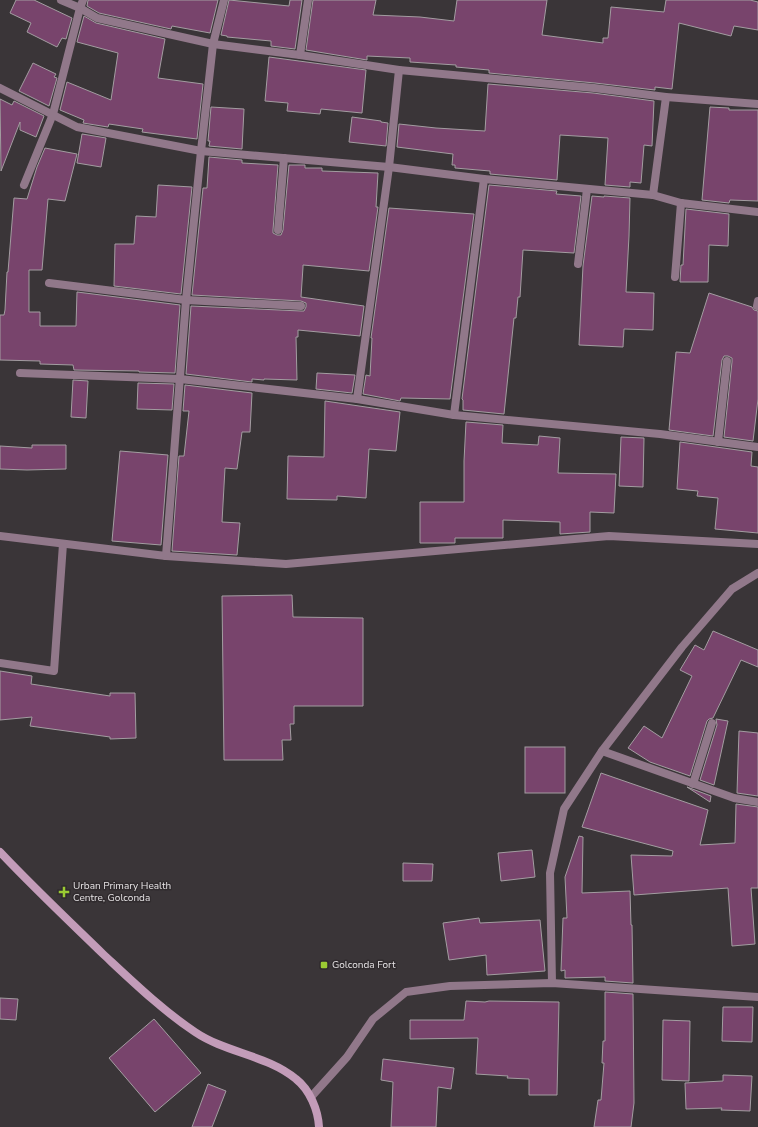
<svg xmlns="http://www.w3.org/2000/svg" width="758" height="1127" font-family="'Nunito Sans',sans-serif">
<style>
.building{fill:#78446c;stroke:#a39da1}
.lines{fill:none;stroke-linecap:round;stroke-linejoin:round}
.street{stroke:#91788a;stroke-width:8}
.secondary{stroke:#c39cb9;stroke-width:8}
.poi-dot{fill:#9bcb33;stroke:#302b2e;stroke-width:1.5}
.labels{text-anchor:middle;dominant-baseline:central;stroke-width:3;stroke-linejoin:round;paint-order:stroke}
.poi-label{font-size:10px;fill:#e6e3e5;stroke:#302b2e;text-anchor:start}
</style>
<rect width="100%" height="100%" fill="#3a3538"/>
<g class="building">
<polygon points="16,0 34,0 72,18 66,39 62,38 57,47 27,32 31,23 10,13"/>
<polygon points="88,0 218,0 210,33 172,26 171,29 99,13 87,6"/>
<polygon points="229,0 289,6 290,0 302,0 295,49 271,46 271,41 227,37 227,36 221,35"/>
<polygon points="313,0 376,0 373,15 420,17 454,21 457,0 547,0 542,35 603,43 603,38 608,38 611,7 664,12 666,0 750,0 758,2 758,30 734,26 731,36 679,23 672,89 655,87 655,90 595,83 489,73 489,70 456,67 456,65 410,62 410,58 367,56 367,60 306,50"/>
<polygon points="84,16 96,23 165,39 158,78 203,84 197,139 142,132 143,129 109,124 108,127 83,123 84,120 60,110 67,82 111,100 118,53 77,42"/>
<polygon points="269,57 366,70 362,113 321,109 320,114 287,111 288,103 265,101"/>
<polygon points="33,63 56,74 54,77 57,78 49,106 19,91"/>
<polygon points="488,84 593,93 654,101 652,146 644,145 641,183 630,182 630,187 605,185 608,138 560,135 557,180 490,174 490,171 455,168 455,165 452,165 453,154 397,147 399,124 436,128 485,131"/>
<polygon points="0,99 12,105 14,101 44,116 36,137 20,130 20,122 1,171"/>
<polygon points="211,107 244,109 242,149 209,146 210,141 208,141"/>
<polygon points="710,107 729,108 729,110 758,110 758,201 730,200 729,203 702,200"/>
<polygon points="352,117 381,121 381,122 388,123 386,146 349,142"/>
<polygon points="82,134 106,138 101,167 77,163"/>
<polygon points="45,148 77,154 65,201 48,199 42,270 29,270 29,312 40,312 40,326 76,326 77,292 180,305 175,373 139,372 139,371 74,370 73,365 40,364 40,361 0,360 0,315 4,315 5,310 7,272 8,272 14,198 27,199 37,167"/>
<polygon points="209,157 242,160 242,163 278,165 273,230 273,233 277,235 281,235 283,230 289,165 305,165 305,168 322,168 322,171 378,173 376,207 378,207 369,271 303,265 303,267 301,297 364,306 360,336 298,330 298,337 296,337 297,380 264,379 264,380 252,379 252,382 186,374 191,306 301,311 304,311 306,307 306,303 301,301 192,295 203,188 207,188"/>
<polygon points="158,185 192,187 181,294 114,286 115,244 134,244 136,216 156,217"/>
<polygon points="489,185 557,191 556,194 581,196 574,253 523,250 520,297 518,297 516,318 514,318 504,414 463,410 463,400 462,399"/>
<polygon points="592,196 604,197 604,196 630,198 629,236 626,292 654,293 653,330 624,329 623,347 579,345 583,266"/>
<polygon points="389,208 474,214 450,399 401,398 400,401 363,394 366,375 370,376 372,338 371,338"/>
<polygon points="686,209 729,214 728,246 709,245 708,282 680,282 681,265 683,265"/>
<polygon points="709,293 752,307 754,310 758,311 758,399 753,441 724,437 732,362 732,358 728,356 724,356 722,360 713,436 669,430 676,352 690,353"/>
<polygon points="317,373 355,375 352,393 316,389"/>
<polygon points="73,380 88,381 86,418 71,417"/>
<polygon points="138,383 174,384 172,410 137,409"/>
<polygon points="185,385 252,393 250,432 242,432 237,469 225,468 222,522 240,523 237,555 172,551 179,456 184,456 189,411 183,411"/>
<polygon points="325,401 400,412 396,451 369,449 366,498 337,496 337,500 287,499 288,456 324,457"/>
<polygon points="466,422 503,425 502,443 538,445 539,436 560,438 558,473 616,474 614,513 590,512 590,532 560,534 560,522 503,520 503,538 455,538 455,543 420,543 420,502 464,502 464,461"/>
<polygon points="621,437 644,438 643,487 619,486"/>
<polygon points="680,442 752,452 751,466 758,467 758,533 715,529 718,498 697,496 698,491 677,489"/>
<polygon points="32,445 66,445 66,469 27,470 0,469 0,446 32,448"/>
<polygon points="120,451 168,455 161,545 112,541"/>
<polygon points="292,595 293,617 363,618 363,706 294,706 294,724 290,724 291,740 282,740 283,760 224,760 222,596"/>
<polygon points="713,631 758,650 758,667 741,660 713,718 709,719 707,721 690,776 650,762 628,748 644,726 662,738 692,676 680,670 695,645 704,650"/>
<polygon points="0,671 32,676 31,684 110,696 110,693 135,693 136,738 110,739 110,737 30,726 32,717 0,720"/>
<polygon points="716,719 728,721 714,785 700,780 717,725"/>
<polygon points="739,731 758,733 758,796 737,793"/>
<rect x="525" y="747" width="40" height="46"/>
<polygon points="601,773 708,810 700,845 735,843 736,804 758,807 758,888 751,888 755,944 732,946 728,888 634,895 631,855 672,856 673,851 582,827"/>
<polygon points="687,787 711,796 710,802"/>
<polygon points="579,836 583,837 582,893 630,891 631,925 632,925 633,983 605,981 605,977 565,978 565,970 561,971 563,918 567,918 565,877"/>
<polygon points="532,850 535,877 501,881 498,853"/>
<polygon points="403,863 433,864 432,881 403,881"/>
<polygon points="479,918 480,923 540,920 545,971 487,975 486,955 449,960 443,923"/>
<polygon points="605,992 633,994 634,1103 631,1127 594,1127 598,1100 601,1100 604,1063 602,1063 603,1041 605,1041"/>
<polygon points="0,998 18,999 16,1020 0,1019"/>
<polygon points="466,1001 485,1002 489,1001 559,1002 557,1095 529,1095 529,1079 507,1078 508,1076 476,1074 478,1038 410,1039 410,1020 464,1020"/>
<polygon points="723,1007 753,1007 752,1042 722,1041"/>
<polygon points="154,1019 201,1073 155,1112 109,1058"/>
<polygon points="663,1020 690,1021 689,1081 662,1080"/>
<polygon points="383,1059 454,1068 451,1089 438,1087 436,1127 391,1127 393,1082 381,1080"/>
<polygon points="723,1075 752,1076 750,1111 721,1110 722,1108 686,1109 685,1083 723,1081"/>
<polygon points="208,1084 226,1091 212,1127 192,1127"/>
</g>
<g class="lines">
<g class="street">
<polyline points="61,0 80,8 97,18 213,44 300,55 399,70 594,88 666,97 758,104"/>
<polyline points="300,55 308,0"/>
<polyline points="0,88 77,127 201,151 389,167 484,179 653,195 681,203 758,212"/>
<polyline points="24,185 53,114 80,8 83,0"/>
<polyline points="653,195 666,97"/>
<polyline points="278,230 284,158"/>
<polyline points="578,264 587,189"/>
<polyline points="675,277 681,203"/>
<polyline points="49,283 186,300 301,306"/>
<polyline points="757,306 758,301"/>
<polyline points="20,373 180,379 357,399 454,415 660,434 758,447"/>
<polyline points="357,399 389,167 399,70"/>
<polyline points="454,415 484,179"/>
<polyline points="718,442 727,361"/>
<polyline points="0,536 166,556 286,564 609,536 758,544"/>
<polyline points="166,556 186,300 201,151 213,44 224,0"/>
<polyline points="0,663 54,671 63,544"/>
<polyline points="602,751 734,798 758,802"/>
<polyline points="693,784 712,723"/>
<polyline points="552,983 550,873 564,809 602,751 682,647 732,589 758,573"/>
<polyline points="311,1097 347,1057 373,1019 406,992 450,986 552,983 758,997"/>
</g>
<path class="secondary" d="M 0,852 C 33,887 68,920 103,954 C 132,981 162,1010 195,1032 C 226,1053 267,1055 296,1079 C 310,1090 318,1110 319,1127"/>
</g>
<g class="poi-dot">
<path d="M62 886h4v4h4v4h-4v4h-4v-4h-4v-4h4z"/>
<rect x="320" y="961" width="8" height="8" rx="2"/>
</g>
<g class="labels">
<g class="poi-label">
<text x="73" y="886">Urban Primary Health<tspan x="73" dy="12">Centre, Golconda</tspan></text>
<text x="332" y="965">Golconda Fort</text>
</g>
</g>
</svg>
